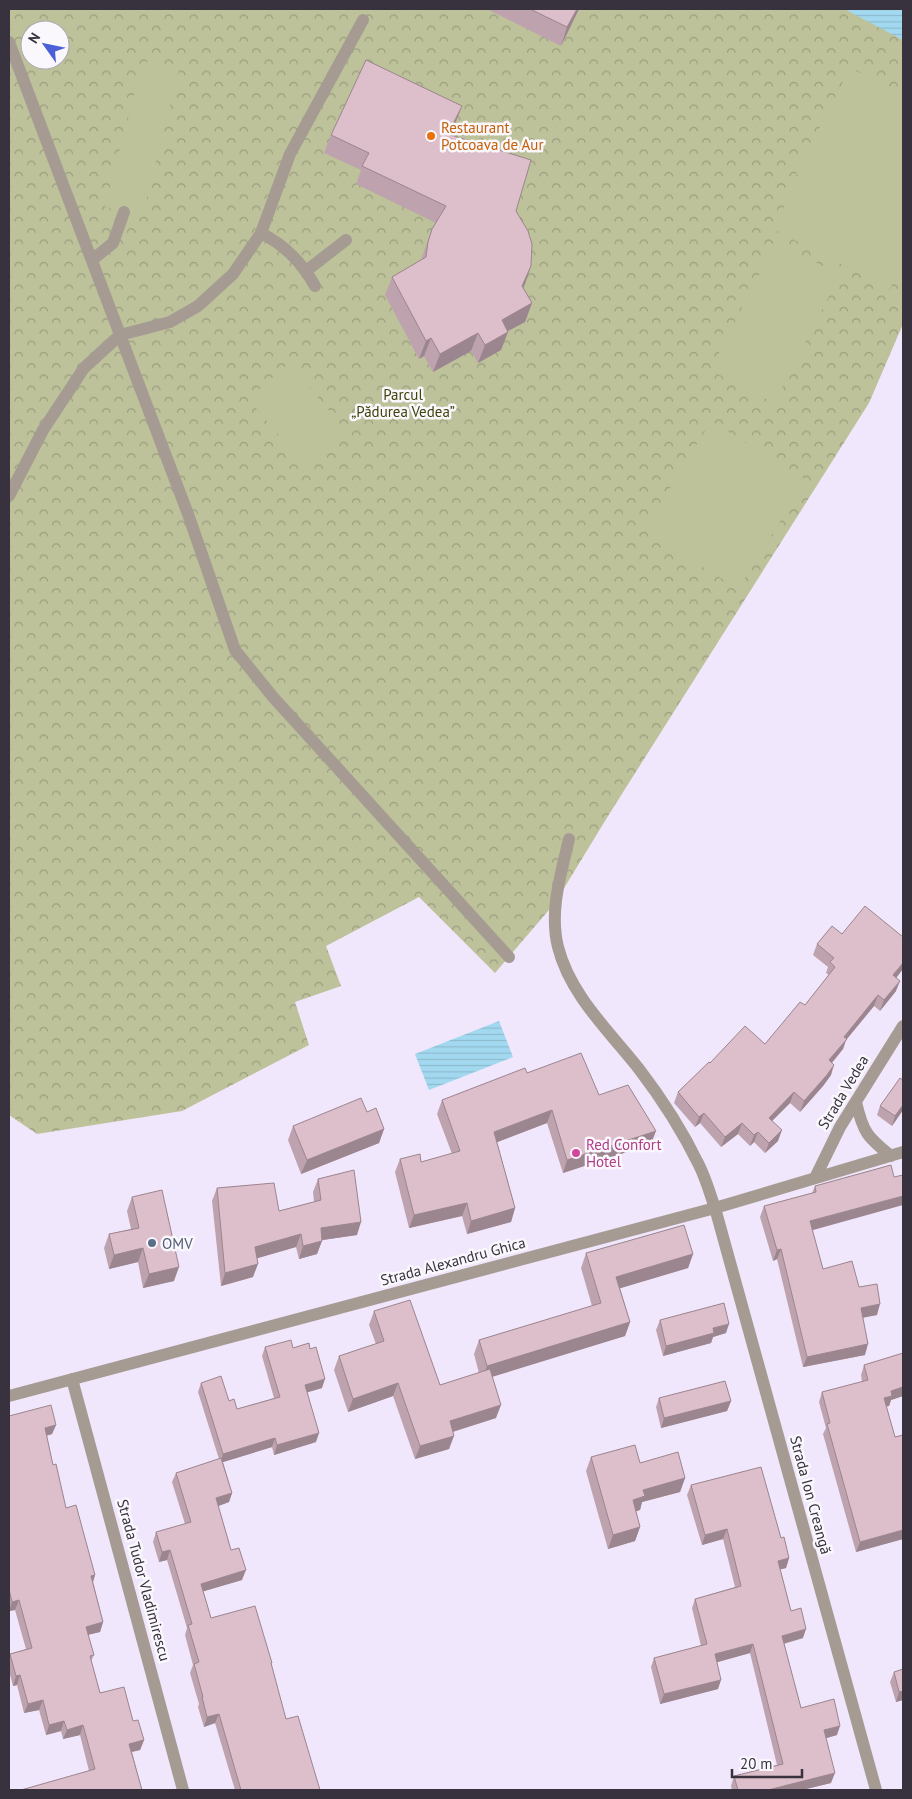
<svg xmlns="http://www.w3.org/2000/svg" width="912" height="1799" viewBox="0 0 912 1799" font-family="'PT Sans',sans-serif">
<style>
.park{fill:url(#park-crowns);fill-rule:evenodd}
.pitch{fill:#bdc29a}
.water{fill:url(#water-rules)}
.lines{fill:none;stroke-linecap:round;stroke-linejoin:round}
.minor{stroke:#a69b93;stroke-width:12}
.wall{fill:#bea3af}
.shaded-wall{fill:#9b858e}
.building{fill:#ddbecb;stroke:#9b858e}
.food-dot{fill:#e8710a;stroke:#faf7fd;stroke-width:2}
.hotel-dot{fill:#d1479c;stroke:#faf7fd;stroke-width:2}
.service-dot{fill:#5c6f8a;stroke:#faf7fd;stroke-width:2}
.labels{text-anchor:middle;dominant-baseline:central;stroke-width:5;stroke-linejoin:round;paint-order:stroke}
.food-label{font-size:15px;fill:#c56008;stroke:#faf7fd;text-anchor:start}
.park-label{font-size:15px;fill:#3e4209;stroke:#faf7fd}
.street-label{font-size:15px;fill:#37323d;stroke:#faf7fd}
.hotel-label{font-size:15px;fill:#b23c85;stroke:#faf7fd;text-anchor:start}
.service-label{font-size:15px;fill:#4e5e75;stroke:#faf7fd;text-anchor:start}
</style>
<defs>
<pattern id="park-crowns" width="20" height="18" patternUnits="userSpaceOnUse" patternTransform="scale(1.25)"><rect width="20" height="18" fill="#bdc29a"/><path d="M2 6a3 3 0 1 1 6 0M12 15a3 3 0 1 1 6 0" fill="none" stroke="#9a9e7f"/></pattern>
<pattern id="water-rules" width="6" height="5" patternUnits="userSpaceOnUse" patternTransform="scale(1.25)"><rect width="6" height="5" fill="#a3d9f0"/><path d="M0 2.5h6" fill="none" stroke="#8dbbcf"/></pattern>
</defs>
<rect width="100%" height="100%" fill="#f0e7fd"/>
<path class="park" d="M9,9H903V324L869,403L608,816L555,903L495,973L419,897L326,946L341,986L295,1002L309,1045L182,1111L37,1134L9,1115ZM30,30H60V60H30Z"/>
<path class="pitch" d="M143,61L179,70L142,217L105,207Z
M850,68L903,95V263L890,289L773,229L799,176L796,174Z
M776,242L840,275L774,403L710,370Z
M289,363L347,432L306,467L248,399Z
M711,421L806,480L738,589L644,530Z"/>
<path class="water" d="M846,9H903V40L848,11Z
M499,1021L513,1057L429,1090L415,1054Z"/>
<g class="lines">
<path class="minor" d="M9,42L188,514L235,650L273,697L509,957
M261,233C286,246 301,262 315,286
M92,260L113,243L124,212
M306,271L346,240
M9,496L43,430L84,368L120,335L170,322L198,306L233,274L261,233L290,154L363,20
M569,839C561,874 549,911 558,947C570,995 610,1032 639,1069C662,1099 683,1132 699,1165C706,1179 710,1194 715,1208L876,1790
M856,1102C863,1132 867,1137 891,1156
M815,1178L840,1127L903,1026
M72,1379L183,1790
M9,1396L715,1208L903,1152"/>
</g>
<path class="wall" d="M487,9H579L561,46Z
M455,124L450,135L516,211L523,287L532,303L525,322L508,331L501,350L478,363L471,351L433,372L424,356L419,359L385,295L392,277L421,260L432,229L436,223L356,184L361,170L324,153L331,135Z
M842,934L903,937V969L896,977V991L880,1011L874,1006L846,1040L843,1049L832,1063L831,1075L823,1086L800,1112L790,1103L772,1121L778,1141L765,1153L754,1142L750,1146L738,1134L721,1147L700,1123L695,1127L674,1103L678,1092L710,1063L765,1044L805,1005L829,975L826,973L828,967L813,955L817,944Z
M527,1073L599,1095L651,1144L563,1173L547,1123L497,1142L515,1208L511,1222L467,1234L462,1216L409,1228L395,1172L400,1159L421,1162L452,1154L437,1114L442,1100Z
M903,1080V1110L892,1126L877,1115L880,1106Z
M367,1112L384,1129L379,1143L301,1174L288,1140L293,1126Z
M891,1165L812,1230L823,1269L859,1287L877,1315L863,1317L865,1355L803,1367L777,1259L773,1261L760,1217L764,1206L812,1193L815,1186Z
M318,1179L357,1235L322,1240L317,1254L299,1259L296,1247L257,1258L253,1277L221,1286L212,1201L217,1188L279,1211L314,1202L313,1192Z
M132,1197L174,1281L143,1288L138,1262L109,1269L104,1248L109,1234L131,1229L127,1211Z
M586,1253L693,1254L688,1268L620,1288L630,1322L625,1336L492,1376L496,1418L453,1432L449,1449L415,1459L393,1396L348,1412L334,1370L339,1356L376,1344L369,1325L374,1311L440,1385L479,1373L474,1354L479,1340L592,1306L581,1268Z
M660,1320L726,1333L713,1337L711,1343L663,1356L656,1330Z
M265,1347L293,1348L322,1388L307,1392L316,1442L274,1455L272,1447L223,1462L232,1493L229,1502L218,1506L231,1550L242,1580L203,1591L211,1618L271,1665L286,1719L320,1790H235L215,1723L204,1727L198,1707L199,1704L190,1673L193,1665L185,1635L187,1628L167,1560L159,1562L153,1542L156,1532L185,1524L172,1482L176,1473L219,1459L198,1392L201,1383L229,1401L237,1409L274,1398L262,1356Z
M903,1353V1396L891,1400L889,1406H886L895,1437L903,1435V1539L856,1552L823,1434L826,1428L819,1402L822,1392L862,1382L861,1375L864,1365Z
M659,1398L731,1401L727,1411L661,1428L656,1407Z
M9,1416L56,1425L52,1434L46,1436L53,1465L66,1508L95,1575L93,1582L103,1622L100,1632L88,1635L94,1655L91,1661L100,1693L133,1721L144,1740L140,1750L132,1752L142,1790L89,1771L80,1735L63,1739L61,1731L46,1735L39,1710L24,1713L17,1685L13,1686L9,1671V1658L10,1654L26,1649L15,1610L9,1611Z
M591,1457L640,1463L685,1478L680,1492L642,1502L640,1510L636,1511L640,1527L635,1541L608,1549L586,1471Z
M691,1485L781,1538L789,1558L786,1568L780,1569L791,1611L803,1638L784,1644L801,1708L837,1735L826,1738L831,1783L802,1790H732L731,1786L734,1776L777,1765L750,1653L717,1662L718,1689L660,1704L651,1667L654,1658L701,1646L692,1608L695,1599L735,1587L723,1539L702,1545L687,1495Z
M903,1669V1700L896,1702L890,1682L894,1672Z"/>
<path class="shaded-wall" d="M577,9H579L561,46L567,27Z
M462,106L455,124L442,152L448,134Z
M531,266L525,284L516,304L522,286Z
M532,303L525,322L495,338L502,320Z
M508,332L501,350L478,363L485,345Z
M478,333L471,351L433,372L440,354Z
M431,338L424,356L419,359L426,341Z
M903,963V969L890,986L893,975Z
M900,981L896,991L880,1011L884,1000Z
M878,995L874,1006L846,1040L843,1049L825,1071L829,1060L844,1037Z
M834,1065L831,1075L823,1086L800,1112L804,1101Z
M794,1092L790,1103L765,1128L769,1118Z
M903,1105V1110L892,1126L895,1116Z
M552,1110L547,1123L490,1145L494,1132Z
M704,1113L700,1123L695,1127L699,1117Z
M742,1123L738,1134L721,1147L725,1137Z
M384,1129L379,1143L301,1174L307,1160Z
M782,1130L778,1141L765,1153L769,1143Z
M656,1131L651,1144L563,1173L567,1160Z
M758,1132L754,1142L750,1146L754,1135Z
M903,1196V1205L806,1232L810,1221Z
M467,1203L462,1216L409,1228L414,1215Z
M515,1208L511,1222L467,1234L471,1221Z
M361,1222L357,1235L316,1241L321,1228Z
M301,1234L296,1247L251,1260L255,1247Z
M322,1241L317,1254L299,1259L303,1246Z
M143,1248L138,1262L109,1269L114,1255Z
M781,1249L777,1259L773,1261L777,1250Z
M693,1254L688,1268L611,1291L616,1277Z
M258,1264L253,1277L221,1286L225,1273Z
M179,1267L174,1281L143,1288L149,1274Z
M880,1304L877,1315L857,1319L861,1308Z
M630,1322L625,1336L482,1380L487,1366Z
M729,1324L726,1333L713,1337L711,1343L663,1356L666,1346L713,1328Z
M868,1344L865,1355L803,1367L807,1357Z
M325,1379L322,1388L302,1394L305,1385Z
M398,1383L393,1396L348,1412L353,1399Z
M903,1387V1396L891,1400L889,1406L880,1408L884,1398L891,1391Z
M731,1401L727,1411L661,1428L664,1418Z
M501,1405L496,1418L445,1434L450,1421Z
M56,1425L52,1434L41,1437L45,1428Z
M319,1433L316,1442L274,1455L277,1445Z
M454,1436L449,1449L415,1459L420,1446Z
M275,1438L272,1447L220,1463L223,1454Z
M685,1478L680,1492L642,1502L640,1510L628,1514L633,1500L643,1490Z
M232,1493L229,1502L213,1508L216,1498Z
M640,1527L635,1541L608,1549L613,1535Z
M727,1529L723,1539L702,1545L705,1535Z
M903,1530V1539L856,1552L860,1542Z
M170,1550L167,1560L159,1562L162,1552Z
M789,1558L786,1568L774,1571L778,1561Z
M246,1570L242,1580L198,1593L201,1584Z
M95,1575L92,1585L91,1576Z
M19,1600L15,1610L9,1611L12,1602Z
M103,1622L100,1632L82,1636L86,1627Z
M806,1629L803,1638L778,1645L782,1636Z
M753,1644L750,1653L711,1664L715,1654Z
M20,1675L17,1685L13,1686L16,1676Z
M721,1680L718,1689L660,1704L664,1694Z
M903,1691V1700L896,1702L899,1692Z
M43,1700L39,1710L24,1713L28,1704Z
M219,1714L215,1723L204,1727L207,1717Z
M64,1721L61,1731L46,1735L49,1725Z
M83,1725L80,1735L63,1739L67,1730Z
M840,1726L837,1735L820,1740L824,1730Z
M144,1740L140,1750L126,1753L129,1744Z
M835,1773L831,1783L802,1790H768Z"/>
<path class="building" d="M530,9H577L567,27Z
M366,60L462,106L448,134L531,160L516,211L528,231L532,244L531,266L522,286L532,303L502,320L508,332L485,345L478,333L440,354L431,338L426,341L392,277L426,257L428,242L432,229L446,206L362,166L369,153L331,135Z
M865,906L903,937V963L893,975L900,981L884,1000L878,995L844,1037L847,1039L829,1060L834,1065L827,1075L804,1101L794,1092L769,1118L782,1130L769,1143L758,1132L754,1135L742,1123L725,1137L704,1113L699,1117L678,1092L709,1062L710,1063L745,1026L765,1044L800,1002L805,1005L835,967L830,962L834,958L817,944L832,926L842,934Z
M581,1053L599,1095L628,1085L656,1131L567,1160L552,1110L494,1132L515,1208L471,1221L467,1203L414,1215L400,1159L420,1154L421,1162L460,1151L442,1100L525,1068L527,1073Z
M900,1078L903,1080V1105L895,1116L880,1106Z
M361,1098L367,1112L376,1108L384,1129L307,1160L293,1126Z
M891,1165L894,1177L903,1175V1196L810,1221L823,1269L852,1261L859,1287L877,1284L880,1304L861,1308L868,1344L807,1357L781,1249L777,1250L764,1206L816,1192L815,1186Z
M354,1170L361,1222L321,1228L322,1241L303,1246L301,1234L255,1247L258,1264L225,1273L217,1188L274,1183L279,1211L321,1200L318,1179Z
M162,1190L179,1267L149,1274L143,1248L114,1255L109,1234L139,1228L132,1197Z
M684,1225L693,1254L616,1277L630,1322L487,1366L479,1340L601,1303L586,1253Z
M410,1300L440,1385L490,1369L501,1405L450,1421L454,1436L420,1446L398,1383L353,1399L339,1356L384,1341L374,1311Z
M724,1303L729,1324L713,1328L714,1333L666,1346L660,1320Z
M291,1340L293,1348L309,1343L310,1349L316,1347L325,1379L305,1385L319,1433L277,1445L275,1438L223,1454L201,1383L221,1376L229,1401L234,1399L237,1409L280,1397L265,1347Z
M903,1353V1387L891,1391L892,1396L884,1398L895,1437L903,1435V1530L860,1542L827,1424L830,1423L822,1392L868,1380L864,1365Z
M725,1381L731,1401L664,1418L659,1398Z
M51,1405L56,1425L45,1428L53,1465L56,1464L66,1508L76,1505L95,1575L91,1576L103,1622L86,1627L94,1655L90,1656L100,1693L124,1687L133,1721L138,1720L144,1740L129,1744L142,1790H21L95,1769L83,1725L67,1730L64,1721L49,1725L43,1700L28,1704L20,1675L16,1676L10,1654L32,1648L19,1600L12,1602L9,1589V1416Z
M635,1445L640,1463L678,1452L685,1478L643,1490L645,1496L633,1500L640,1527L613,1535L591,1457Z
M221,1458L232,1493L216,1498L231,1550L239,1548L246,1570L201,1584L211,1618L255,1606L272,1663H271L286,1719L298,1716L320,1790H241L219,1714L207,1717L202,1697H203L194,1664L199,1662L188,1625L192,1624L170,1550L162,1552L156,1532L191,1522L176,1473Z
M761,1467L781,1538L784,1537L789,1558L778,1561L791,1611L801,1608L806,1629L782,1636L801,1708L834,1699L840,1726L824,1730L835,1773L768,1790H738L734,1776L783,1764L753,1644L715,1654L721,1680L664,1694L654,1658L707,1644L695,1599L741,1586L727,1529L705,1535L691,1485Z
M903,1669V1691L899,1692L894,1672Z"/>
<circle class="food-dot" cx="431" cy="136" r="5"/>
<circle class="hotel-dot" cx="576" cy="1153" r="5"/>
<circle class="service-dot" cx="152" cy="1243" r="5"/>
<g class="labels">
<g class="food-label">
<text x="441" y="127">Restaurant<tspan x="441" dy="17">Potcoava de Aur</tspan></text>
</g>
<g class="park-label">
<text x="403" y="394">Parcul<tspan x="403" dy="17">„Pădurea Vedea”</tspan></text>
</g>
<g class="street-label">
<text transform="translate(843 1092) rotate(-59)">Strada Vedea</text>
<text transform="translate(453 1261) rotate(-15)">Strada Alexandru Ghica</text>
<text transform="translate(811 1495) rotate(75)">Strada Ion Creangă</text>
<text transform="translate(144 1580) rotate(75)">Strada Tudor Vladimirescu</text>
</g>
<g class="hotel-label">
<text x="586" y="1144">Red Confort<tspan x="586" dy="17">Hotel</tspan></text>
</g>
<g class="service-label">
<text x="162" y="1243">OMV</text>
</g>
</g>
<rect width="912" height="1799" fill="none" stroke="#37323d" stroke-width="20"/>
<g transform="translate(45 45) rotate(303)"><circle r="24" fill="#faf7fd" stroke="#aca8b0"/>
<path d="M0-4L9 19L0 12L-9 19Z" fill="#4c60d5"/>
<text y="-8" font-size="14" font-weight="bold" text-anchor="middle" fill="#37323d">N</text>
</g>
<path d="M732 1769v8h70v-8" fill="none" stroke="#37323d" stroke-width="2.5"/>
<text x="740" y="1769" font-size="15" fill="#37323d" stroke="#faf7fd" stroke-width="4" paint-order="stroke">20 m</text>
</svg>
